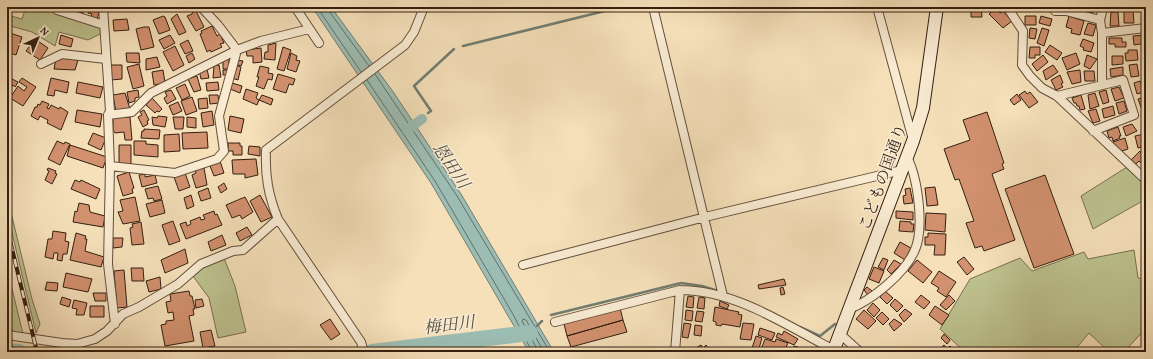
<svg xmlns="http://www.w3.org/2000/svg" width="1153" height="359" viewBox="0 0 1153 359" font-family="'Gentium Book Plus','Noto Serif JP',serif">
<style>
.green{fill:#bdc28f;stroke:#787050}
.water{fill:#9cbdb3;stroke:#727e72}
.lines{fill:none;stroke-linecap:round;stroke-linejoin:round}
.shore{stroke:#686e62;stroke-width:1}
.stream{stroke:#727e72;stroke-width:2.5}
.canal{stroke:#9cbdb3;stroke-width:10}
.river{stroke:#9cbdb3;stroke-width:16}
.building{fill:#d2916f;stroke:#341f11}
.street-casing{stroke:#644f3b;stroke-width:10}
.secondary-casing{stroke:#341f11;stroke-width:14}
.street{stroke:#f8ebd2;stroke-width:8}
.secondary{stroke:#f8ebd2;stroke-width:12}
.rail-casing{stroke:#341f11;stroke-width:4}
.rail{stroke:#f8ebd2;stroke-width:2.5;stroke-dasharray:8;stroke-linecap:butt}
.labels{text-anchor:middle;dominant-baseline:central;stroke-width:3;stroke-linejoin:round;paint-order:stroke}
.street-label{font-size:16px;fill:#341f11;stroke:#f8ebd2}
.water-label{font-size:17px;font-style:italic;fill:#534e42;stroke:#f8ebd2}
</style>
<rect width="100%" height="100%" fill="#f5e0ba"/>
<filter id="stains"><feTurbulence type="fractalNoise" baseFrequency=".005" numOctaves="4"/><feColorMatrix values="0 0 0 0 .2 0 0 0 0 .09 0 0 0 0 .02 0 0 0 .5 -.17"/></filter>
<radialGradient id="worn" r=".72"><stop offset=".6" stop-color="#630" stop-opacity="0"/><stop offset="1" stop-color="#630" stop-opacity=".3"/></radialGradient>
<path class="green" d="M26,7H45L56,12L102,27V33L88,40L59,32L55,46L32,32L7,25V15L22,19Z
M1127,167L1146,183V199L1093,229L1081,196Z
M7,196L32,299L40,324L36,333L7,212Z
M1134,250L1138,278L1146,279V328L1124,352H1109L1089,333L1073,352H965L940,329L970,279L1020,258L1032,271L1084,252L1088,259Z
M224,258L235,286L246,332L218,338L209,298L193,276L210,263Z
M7,268L23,334L14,332C1,317 7,287 7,268Z"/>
<path class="water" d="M312,7H331L394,93L461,194L554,352H529L431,183Z"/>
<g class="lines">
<path class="shore" d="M317,7L361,72
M328,7L331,14L369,66
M375,74L457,196L550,352
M367,80L435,181L514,316L532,352
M537,352L536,347L522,321L523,319L526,320L544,352"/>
<path class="stream" d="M463,46L621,7
M428,113L431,111L414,86L454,49
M551,315L681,283L702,286L715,290
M537,326L542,321
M800,327L820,336L835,324"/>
<path class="canal" d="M407,130L422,119"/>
<path class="river" d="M7,351L19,352
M372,352L530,333"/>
</g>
<path class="building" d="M69,7H85L83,13L69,9Z
M90,7H101L97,19L91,17L92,14L88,13Z
M132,7H145L134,11Z
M191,7H194L204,27L196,31L187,16L192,14L193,11Z
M971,7H981L982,17H971Z
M1085,7H1096L1092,13L1084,9Z
M996,8L1000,13L1003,11L1012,21L1003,28L989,14Z
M1133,10L1134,23H1124V11Z
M1143,11H1146V24H1144Z
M1111,12H1118L1119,26H1110Z
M177,14L186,32L179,35L171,19Z
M163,16L165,17L170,30L159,34L153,20Z
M1025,16H1036V25H1025Z
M1041,16L1052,19L1050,26L1039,23Z
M1069,16L1084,21L1080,35L1071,33L1072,29L1066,27Z
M127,19L129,30L114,31L113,20Z
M1088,23L1096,25L1093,36L1084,34Z
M212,26L217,36L220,34L224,43L220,44L222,47L211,52L210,50L207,52L200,34L202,33L201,31Z
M144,27H149L154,47L141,50L136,29Z
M1030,28L1037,29L1035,39L1029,38Z
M1042,28L1049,30L1044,46L1037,43Z
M7,32L22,37L16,55L7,52Z
M61,35L73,39L71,47L59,44Z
M170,35L175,43L164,49L159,40Z
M1146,35V43L1134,45L1133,36Z
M1109,38H1122V42H1126V47H1115V44H1109Z
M35,39L48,48L40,60L26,51Z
M1083,39L1094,43L1091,52L1083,50L1084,48L1080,46Z
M188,40L193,51L185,54L180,44Z
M276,43L275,60L264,59L265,52H268V45Z
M1050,45L1062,53L1057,60L1045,52Z
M175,46L184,65L173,71L163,52Z
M283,47L291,50L284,71L277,69Z
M1030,47H1040V55H1035V58H1029Z
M261,48L262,62L253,63V56H247L246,50Z
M1128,50H1137L1138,60L1126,61L1125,53H1128Z
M126,53H139L140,63L127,62Z
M192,53L195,59L189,63L186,56Z
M291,53L297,56L296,60L300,61L296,72L287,69Z
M1076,53L1080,64L1067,70L1062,58Z
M1043,55L1048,62L1037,71L1032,64Z
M1087,55L1097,59L1090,69L1084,66Z
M1112,56H1123V64L1112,65Z
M157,57L160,67L146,70V59Z
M61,58L78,60L75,70L54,69L56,59L60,60Z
M223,58H229V69H223Z
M237,60L243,61L241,66L236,64Z
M139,64L144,86L133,89L127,67Z
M1137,64L1139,76L1131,77L1129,65Z
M111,65H122V79L111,80Z
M219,65L221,77L213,78L214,66Z
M236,65L241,67L238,80L232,78Z
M1053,65L1058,72L1046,80L1043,71Z
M260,66L269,68L268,73L273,74L272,80L268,79L264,89L256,86L259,77H257Z
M1123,67V75L1111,77L1110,69Z
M207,69L209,78L201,79L199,70Z
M163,70L165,83L154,85L152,72Z
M223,70H227V75H223Z
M1080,70L1081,82L1072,84L1067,72Z
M1084,71H1094L1095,81H1085Z
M278,74L295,79L293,85L289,84L286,93L273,89Z
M1060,75L1063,83L1061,84L1063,87L1056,90L1051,80Z
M197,76L201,90L194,92L188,79Z
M10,78L18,82L15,87L13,85L7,93V82Z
M22,78L36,87L23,106L10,98L18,86L24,91L27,87L19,82Z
M51,78L69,82L67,93L55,90L54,96L47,95Z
M1140,81L1144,92L1137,94L1134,83Z
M78,82L103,87L100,98L76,93Z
M218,82L219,90L207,91L206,83Z
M232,83L242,86L240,93L230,89Z
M185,84L190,96L182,100L176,88Z
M1119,87L1124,98L1115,101L1111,89Z
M246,89L258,93L256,98L259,100L257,105L243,99Z
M138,90L139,97L135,98V101L129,103L127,92Z
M171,90L176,99L167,104L164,98L167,96L165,92Z
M1106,90L1109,102L1103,104L1099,92Z
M1025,91L1027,94L1030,92L1038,102L1029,108L1019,95Z
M125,93L130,109L116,112L113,95Z
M1095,93L1099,106L1090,109L1088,95Z
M1017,94L1021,100L1014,105L1010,100Z
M209,95H218L219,103L210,104Z
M262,95L273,99L271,105L259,100Z
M1081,95L1085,109L1080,110L1079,106H1077L1076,103H1074L1072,98Z
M192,97L197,111L186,115L181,101Z
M1145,97L1146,108L1142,110L1138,99Z
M152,98L162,109L159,112L157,111L155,113L146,105Z
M207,98L208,108L199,109L198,99Z
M42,101L49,104L47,108L49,109L51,105L59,109L60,107L68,112L61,130L47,123L48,120L40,116L38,120L31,116L35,107H37L38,104L40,105Z
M1124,101L1127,111L1119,114L1116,103Z
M178,102L182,111L173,115L169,106Z
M1113,106L1115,115L1104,118L1102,109Z
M1096,109L1100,121L1093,123L1088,111Z
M77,110L102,114L100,127L75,122Z
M144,110L149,120L147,121L148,124L143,127L138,117L142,115L140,112Z
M212,111L214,125L203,127L201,113Z
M987,112L1004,163L1002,164L1004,169L992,174L1015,240L984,251L982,246L975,248L966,223L974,221L959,179L955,180L944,149L970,140L963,120Z
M1146,114V128H1145L1141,115Z
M158,116L167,117L165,127L153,125L152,117L157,118Z
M230,116L244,119L241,133L228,130Z
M130,117L132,140H125L124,132L115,133L113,130V118Z
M173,117H184L183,129H175Z
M187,117L196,118V128L187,127Z
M1132,124L1137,131L1126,136L1123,127Z
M1118,127L1121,136H1119L1120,138L1113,141L1112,137L1109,138L1107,131Z
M144,129L160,130L159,139L141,138L142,131H144Z
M207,132L208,148L183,149L182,133Z
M93,133L106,138L101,150L88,144Z
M179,134L180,151L164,152V135Z
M1144,134L1146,146L1138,148L1135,136Z
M1125,138L1128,149L1119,152L1113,142Z
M57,141L64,144L65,142L70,144L60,165L48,159Z
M134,141H146V144L158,145V157L134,155Z
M228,143H240V146H242V155H233V151H228Z
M70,145L107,157L103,168L67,156Z
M119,145H131V164H119Z
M249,146L260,147V156L248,154Z
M1140,151L1141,153L1143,151L1146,154V162L1143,165L1139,161L1136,164L1131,160Z
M256,159L258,175L245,178V174H233L232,160Z
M220,161L224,173L214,176L210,166Z
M48,168L56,171L55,173L57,174L52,184L45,180L49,171L47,170Z
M200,168H204L207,185L196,188L192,175L196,173L195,169Z
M129,172L134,188L132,189L133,193L123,196L117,176Z
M185,173L190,187L179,191L174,177Z
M145,174V177L155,175L157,183L142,187L139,175Z
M1045,175L1074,254L1034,268L1005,189Z
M75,180L80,182L81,180L100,189L96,199L71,189Z
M224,183L227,189L221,193L218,187Z
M158,186L162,199L154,201L153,198L148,199L145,189Z
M935,187L938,205L927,206L925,188Z
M208,188L211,198L201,201L198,192Z
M910,188L913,203L904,204L903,196L906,195L905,189Z
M191,195L194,206L187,209L184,198Z
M260,195L272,217L261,222L250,201Z
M135,197L140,221L123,224L118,212L123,211L120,200Z
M245,197L253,212L242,219L240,215L232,218L226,205Z
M162,200L165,213L150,217L146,204Z
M79,203L89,205L90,212L105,216L103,227L73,222L75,211L77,212Z
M214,211L215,215L217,214L222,225L186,239L180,224L186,222L187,226L191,224L190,221L200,217L201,220L205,219L203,215Z
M896,211L913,212V220L896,218Z
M926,213L946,214L945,232L925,230Z
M173,221L180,241L169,245L162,225Z
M900,221L911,222V224H914L913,232L899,231Z
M141,222L144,244L132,245L130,228L133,227L132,224Z
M247,227L252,235L240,241L236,233Z
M53,231L66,233L65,241L69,242L67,254H63L62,261L57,260L58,253H54L53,259L45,257L48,239H52Z
M76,233L86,236L85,239H87L85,251L104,257L101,267L70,260Z
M928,233L946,234L945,255H934L935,245H925V237H928Z
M222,235L226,245L211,251L208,242Z
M113,238H123L122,247L113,248Z
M900,242L911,248L905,260L894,253Z
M185,249L188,263L165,273L161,260Z
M964,257L974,269L967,275L957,262Z
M883,258L888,260L884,270L878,267Z
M894,260L901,264L891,274L887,270Z
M917,260L932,272L923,283L908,271Z
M874,267L884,271L879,283L869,279Z
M131,268H143L144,281H132Z
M124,270L127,307L117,308L114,271Z
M939,271L956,282L946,297L937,291L939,288L931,283Z
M66,273L92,279L88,292L63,287Z
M160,277L161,289L149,292L146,281Z
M784,279L786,285L759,289L758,285Z
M47,282L58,283L57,291L45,290Z
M783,287L785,294L781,295L780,288Z
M867,287L872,291L868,295L864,290Z
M189,291L190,296H192L195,309H193L194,315L189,316L194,341L165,346L161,325L166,324V321L174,320L173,312L168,313L166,302L171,301L170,294Z
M885,291L893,298L887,304L880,297Z
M93,293H106V301H95Z
M921,295L930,302L924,309L915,302Z
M949,295L955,301L946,310L940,305Z
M688,296L694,297L693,308L686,307Z
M62,297L71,300L69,307L60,304Z
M699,297L705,298L704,309L697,308Z
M202,299L204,306L196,308L195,300Z
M895,299L903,306L897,312L890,305Z
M74,300L87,303L84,315H76L77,309L72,308Z
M720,301L729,305L727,309L719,306Z
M873,303L880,310L874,317L867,310Z
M90,306H104V317H90Z
M935,306L949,315L942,325L929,315Z
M715,307L739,312L738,314L742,315L740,327L722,324L721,326L716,325V322L713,321Z
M620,308L623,320L567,336L564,324Z
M905,309L912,314L904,322L899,315Z
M686,310L693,311L692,321L685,320Z
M864,310L876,321L868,329L856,319Z
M697,311L704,312L702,322L695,321Z
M882,312L889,319L883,325L876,318Z
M330,319L340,334L331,340L320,325Z
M894,319L902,324L894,331L889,324Z
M623,320L627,332L571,347L567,336Z
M684,323L691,324L688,338L682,337Z
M743,323L754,324L751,340L740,339Z
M695,325L702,326L701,336L694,335Z
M760,328L775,333L772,340L758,335Z
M211,330L215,346L203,348L200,332Z
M784,331L798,339L794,345L776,337L778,333L782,335Z
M944,334L950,340L947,344L941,338Z
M756,336L762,338L758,352L751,351Z
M765,339L775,342L776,339L788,343L786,347L793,349L794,346L798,347L797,351L798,352H760Z
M701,345L703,348L706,345L711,352H695L694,349Z
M944,345L947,349L950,346L956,352L959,348L964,352H937Z
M1132,347L1138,352H1128Z
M740,348L748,350V352H733V349L740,350Z
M801,349L814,351V352H801Z"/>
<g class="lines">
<defs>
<path id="street" d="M55,7L57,10L104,25
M103,7L110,111L108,115L110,166L108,264L115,324
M295,7L319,43
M653,7L723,296
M877,7L913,140
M1007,7L1023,31L1022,65L1030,76L1042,88L1057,96L1146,180
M1055,11H1066L1100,20
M1102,33L1146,28
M41,64L62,54L106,59
M1102,84V33L1100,20L1103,8L1106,7
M1057,96L1123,80L1134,115L1093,131
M108,115L132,112L151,93L237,50L261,41L309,29
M110,166L175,173L217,159L224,151L219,116L237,50L218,25L201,7
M523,265L705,217L902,170
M849,309C871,301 904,274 914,252C925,230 918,178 907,157
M555,322L680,290C735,290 786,325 834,350
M840,334L860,352
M7,335L62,343L77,344L95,339L107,331L123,314L139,307L178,284L201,264L233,251L243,250L278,219
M364,352L361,342L278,219C268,195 265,175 266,150L405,45L414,32L424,7
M675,352L680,290"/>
<path id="secondary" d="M7,350V352
M833,352L913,141L923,108L937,7"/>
</defs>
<use href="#street" class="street-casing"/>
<use href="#secondary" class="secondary-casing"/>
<use href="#street" class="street"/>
<use href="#secondary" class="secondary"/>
<defs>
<path id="rail" d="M7,228L37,352"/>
</defs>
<use href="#rail" class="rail-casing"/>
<use href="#rail" class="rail"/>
</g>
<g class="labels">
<g class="street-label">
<text transform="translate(882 177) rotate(-70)">こどもの国通り</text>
</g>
<g class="water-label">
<text transform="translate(452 165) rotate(56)">恩田川</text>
<text transform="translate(449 324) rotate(-7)">梅田川</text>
</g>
</g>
<rect width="1153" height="359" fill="none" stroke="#f5e0ba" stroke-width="24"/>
<rect x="8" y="8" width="1137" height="343" fill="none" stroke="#341f11" stroke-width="2"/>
<rect x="12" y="12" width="1129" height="335" fill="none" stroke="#341f11"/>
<g transform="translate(38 38) rotate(44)" stroke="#f8ebd2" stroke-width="3" paint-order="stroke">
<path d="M0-3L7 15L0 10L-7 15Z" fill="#341f11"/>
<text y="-6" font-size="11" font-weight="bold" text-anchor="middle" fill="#341f11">N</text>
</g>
<rect width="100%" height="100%" filter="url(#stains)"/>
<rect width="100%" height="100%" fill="url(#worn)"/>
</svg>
